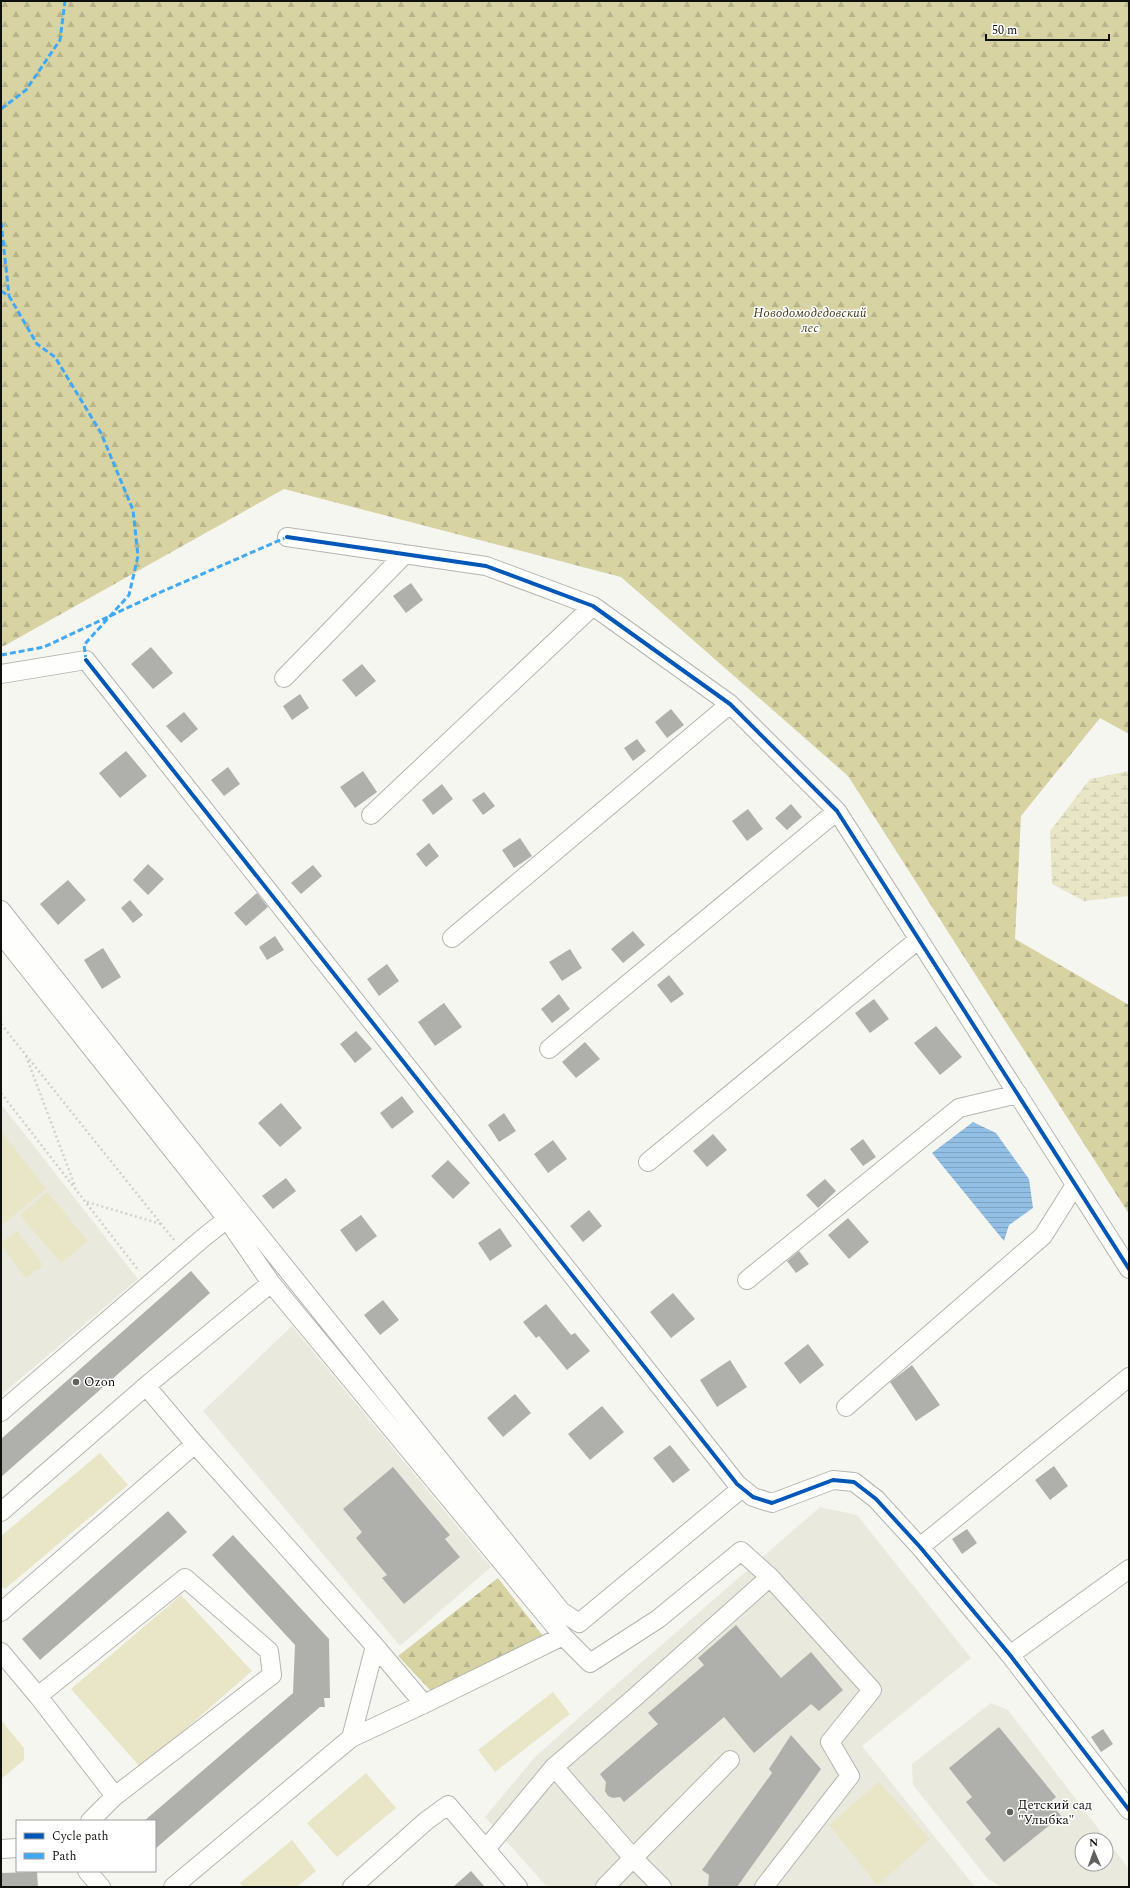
<svg xmlns="http://www.w3.org/2000/svg" width="1130" height="1888" viewBox="0 0 1130 1888" font-family="Spectral,serif">
<style>
.built{fill:#e9e9dd;fill-rule:evenodd}
.forest{fill:url(#forest-firs)}
.wetland{fill:url(#wetland-marsh)}
.park{fill:#e8e6c6}
.water{fill:url(#water-rules)}
.building{fill:#afafac}
.lines{fill:none;stroke-linecap:round;stroke-linejoin:round}
.minor-casing{stroke:#b4b4b1;stroke-width:20}
.path{stroke:#d0d0ce;stroke-width:2.5;stroke-dasharray:2 3;stroke-linecap:butt}
.minor{stroke:#fefefd;stroke-width:18}
.quiet{stroke:#3fa9f5;stroke-width:3;stroke-dasharray:6 3;stroke-linecap:butt}
.cycleway-casing{stroke:#fff;stroke-width:6}
.cycleway{stroke:#0057b8;stroke-width:4}
.poi-dot{fill:#60605c;stroke:#fff;stroke-width:1.5}
.labels{text-anchor:middle;dominant-baseline:central;stroke-width:3;stroke-linejoin:round;paint-order:stroke}
.park-label{font-size:13px;font-style:italic;fill:#413d1a;stroke:#fff}
.poi-label{font-size:13px;fill:#0f0f0c;stroke:#fff;text-anchor:start}
</style>
<defs>
<pattern id="forest-firs" width="22" height="20" patternUnits="userSpaceOnUse"><rect width="22" height="20" fill="#d7d3a3"/><path d="M5 1l3.5 6h-7zM16 11l3.5 6h-7z" fill="#b7b48b"/></pattern>
<pattern id="wetland-marsh" width="20" height="14" patternUnits="userSpaceOnUse"><rect width="20" height="14" fill="#e8e6c6"/><path d="M1 5h8M5 5V1M11 12h8M15 12V8" fill="none" stroke="#c6c4a9"/></pattern>
<pattern id="water-rules" width="6" height="5" patternUnits="userSpaceOnUse"><rect width="6" height="5" fill="#93bfe4"/><path d="M0 2.5h6" fill="none" stroke="#7ea3c2"/></pattern>
</defs>
<rect width="100%" height="100%" fill="#f6f6f1"/>
<path class="built" d="M1,1104L138,1279L1,1395Z
M292,1326L491,1567L400,1646L203,1411Z
M820,1507L857,1515L971,1658L862,1746L975,1887H547L485,1817L535,1757L611,1689Z
M991,1703L1008,1710L1129,1869V1887H1002L988,1879L913,1785L912,1764ZM1082,1840H1106V1864H1082Z"/>
<path class="forest" d="M1,1H1129V734L1100,718L1021,816L1015,939L1129,1005V1214L848,776L621,577L284,489L4,646H1Z
M498,1578L543,1636L431,1691L398,1656Z"/>
<path class="wetland" d="M1129,771V896L1084,901L1052,884L1050,831L1090,779Z"/>
<path class="park" d="M1,1131L46,1189L1,1226Z
M47,1192L88,1241L61,1263L20,1215Z
M17,1231L43,1265L26,1278L1,1245V1243Z
M100,1453L128,1485L5,1589L1,1586V1536Z
M181,1595L252,1671L141,1768L71,1689Z
M553,1692L570,1714L495,1772L478,1750Z
M1,1720L24,1748V1760L1,1779Z
M366,1773L396,1808L337,1857L307,1823Z
M879,1782L930,1839L877,1885L829,1825Z
M292,1840L316,1871L297,1887H243L240,1883Z"/>
<path class="water" d="M973,1122L996,1133L1029,1179L1033,1208L1009,1225L1004,1241L932,1153Z"/>
<path class="building" d="M411,583L423,600L406,613L393,596Z
M151,647L173,673L153,689L131,664Z
M362,664L376,681L356,697L342,680Z
M300,694L309,708L292,720L283,706Z
M671,709L684,725L667,738L655,722Z
M184,712L198,729L181,743L166,726Z
M637,739L646,751L633,761L624,748Z
M126,751L147,776L120,798L99,773Z
M228,767L240,784L224,796L211,780Z
M363,771L377,792L355,808L340,787Z
M442,784L453,799L433,815L422,800Z
M484,792L495,806L483,815L472,800Z
M791,804L802,817L787,830L775,818Z
M748,809L763,829L747,841L732,821Z
M520,838L532,856L514,868L502,850Z
M429,843L439,856L426,867L416,854Z
M148,864L164,879L148,895L133,880Z
M313,865L322,876L301,894L291,883Z
M68,880L86,900L58,925L40,904Z
M257,893L268,907L246,926L234,913Z
M130,900L143,915L133,923L121,908Z
M633,931L645,945L623,963L611,949Z
M275,936L284,950L267,960L259,947Z
M103,948L121,977L102,989L84,960Z
M570,949L582,968L562,981L549,962Z
M387,964L399,981L379,996L367,979Z
M669,975L684,994L671,1003L657,985Z
M559,994L570,1009L552,1023L541,1009Z
M874,999L889,1019L870,1033L855,1013Z
M444,1003L462,1027L435,1046L418,1022Z
M936,1026L962,1057L940,1075L914,1043Z
M356,1031L372,1049L355,1063L340,1044Z
M585,1042L600,1059L576,1078L562,1062Z
M402,1096L414,1112L392,1129L380,1113Z
M281,1103L302,1128L280,1147L258,1123Z
M504,1113L516,1131L499,1142L488,1125Z
M713,1134L727,1150L707,1167L693,1151Z
M863,1139L876,1157L863,1166L850,1149Z
M553,1140L567,1159L548,1173L534,1154Z
M448,1160L470,1183L453,1199L431,1176Z
M286,1178L296,1191L273,1209L262,1196Z
M825,1179L836,1191L818,1208L806,1195Z
M589,1210L602,1226L583,1242L570,1226Z
M361,1215L377,1236L356,1252L340,1230Z
M848,1218L869,1242L849,1259L828,1235Z
M500,1228L512,1246L490,1261L478,1243Z
M799,1251L809,1264L796,1273L787,1261Z
M191,1271L210,1293L1,1477V1439Z
M673,1293L695,1319L671,1338L650,1312Z
M383,1300L399,1320L380,1335L364,1315Z
M546,1304L571,1335L575,1333L590,1351L567,1370L539,1336L536,1338L523,1322Z
M808,1344L824,1365L800,1384L784,1363Z
M730,1360L747,1387L717,1407L700,1380Z
M912,1365L940,1405L916,1421L890,1382Z
M515,1394L531,1413L503,1437L487,1418Z
M602,1406L624,1432L590,1460L568,1434Z
M670,1445L690,1470L673,1483L653,1458Z
M1054,1466L1068,1486L1050,1500L1035,1480Z
M393,1467L450,1535L445,1539L460,1557L404,1604L382,1578L387,1575L356,1538L362,1532L343,1509Z
M168,1511L187,1532L40,1660L22,1639Z
M967,1529L977,1543L962,1554L952,1539Z
M233,1535L329,1639L330,1698H324L325,1707H320L155,1849V1821H144L293,1693L295,1645L212,1555Z
M736,1625L781,1678L811,1652L843,1690L819,1711L811,1704L754,1753L724,1717L624,1802L620,1797L613,1798L608,1796L605,1791L606,1782L600,1774L658,1724L648,1713L704,1665L698,1658Z
M999,1727L1056,1797L1050,1802L1061,1816L1004,1862L985,1839L991,1833L966,1802L972,1797L949,1768Z
M1103,1729L1113,1744L1101,1752L1091,1737Z
M791,1735L821,1769L737,1887H708L709,1875L702,1870L772,1773L769,1769Z
M471,1871L485,1887H453Z
M37,1872L38,1887H1V1873Z"/>
<g class="lines">
<defs>
<path id="minor" d="M287,537L486,566L593,606L730,704L837,811L1129,1269
M1,674L86,660L737,1484L753,1497L772,1503L833,1480L854,1482L876,1499L920,1547L1010,1655L1129,1810
M284,678L405,554
M371,815L593,606
M1,910L155,1105L561,1611L579,1623L742,1488
M1,934L227,1219L271,1283L563,1636L590,1663L658,1619L741,1551L770,1577
M452,938L730,704
M549,1049L837,811
M648,1162L919,939
M747,1280L959,1108L1018,1094
M146,1386L195,1444L375,1646L351,1738
M846,1407L1043,1236L1075,1185
M1,1412L203,1238L227,1219
M1,1512L146,1386L271,1283
M920,1547L1129,1377
M1,1612L195,1444
M375,1646L424,1704
M1,1652L38,1696L115,1796
M1010,1655L1129,1569
M38,1696L185,1578L269,1651L272,1675L115,1796L90,1821
M554,1767L634,1698L770,1577L872,1690L830,1742L850,1776L764,1887
M1,1849L17,1848
M486,1849L554,1767L633,1858L605,1887
M87,1871L101,1887
M173,1887L351,1738L424,1704L563,1636
M352,1887L426,1821L448,1805L518,1887
M662,1887L633,1858L730,1760"/>
</defs>
<use href="#minor" class="minor-casing"/>
<path class="path" d="M1,1024L174,1240
M26,1056L75,1186
M1,1093L139,1271
M87,1202L161,1224"/>
<use href="#minor" class="minor"/>
<path class="quiet" d="M1,109L26,90L60,40L65,1
M1,222L9,296
M1,291L9,296L37,344L55,357L101,433L133,510L138,556L129,595L84,645L86,660
M1,655L44,647L161,592L287,537"/>
<defs>
<path id="cycleway" d="M287,537L486,566L593,606L730,704L837,811L1129,1269
M86,660L737,1484L753,1497L772,1503L833,1480L854,1482L876,1499L920,1547L1010,1655L1129,1810"/>
</defs>
<use href="#cycleway" class="cycleway-casing"/>
<use href="#cycleway" class="cycleway"/>
</g>
<g class="poi-dot">
<circle cx="76" cy="1382" r="4"/>
<circle cx="1010" cy="1812" r="4"/>
</g>
<g class="labels">
<g class="park-label">
<text x="810" y="313">Новодомодедовский<tspan x="810" dy="15">лес</tspan></text>
</g>
<g class="poi-label">
<text x="84" y="1382">Ozon</text>
<text x="1018" y="1805">Детский сад<tspan x="1018" dy="15">"Улыбка"</tspan></text>
</g>
</g>
<rect width="1130" height="1888" fill="none" stroke="#0f0f0c" stroke-width="4"/>
<rect x="16" y="1820" width="140" height="52" fill="#ffffff" stroke="#9f9f9e"/>
<rect x="24" y="1833" width="20" height="6" fill="#0057b8" stroke="#9f9f9e"/>
<text x="52" y="1840" font-size="12" fill="#0f0f0c">Cycle path</text>
<rect x="24" y="1853" width="20" height="6" fill="#3fa9f5" stroke="#9f9f9e"/>
<text x="52" y="1860" font-size="12" fill="#0f0f0c">Path</text>
<g transform="translate(1094 1852) rotate(358)"><circle r="19" fill="#ffffff" stroke="#9f9f9e"/>
<path d="M0-3L7 15L0 10L-7 15Z" fill="#60605c"/>
<text y="-6" font-size="11" font-weight="bold" text-anchor="middle" fill="#0f0f0c">N</text>
</g>
<path d="M986 34v6h123v-6" fill="none" stroke="#0f0f0c" stroke-width="2"/>
<text x="992" y="34" font-size="12" fill="#0f0f0c" stroke="#ffffff" stroke-width="3" paint-order="stroke">50 m</text>
</svg>
